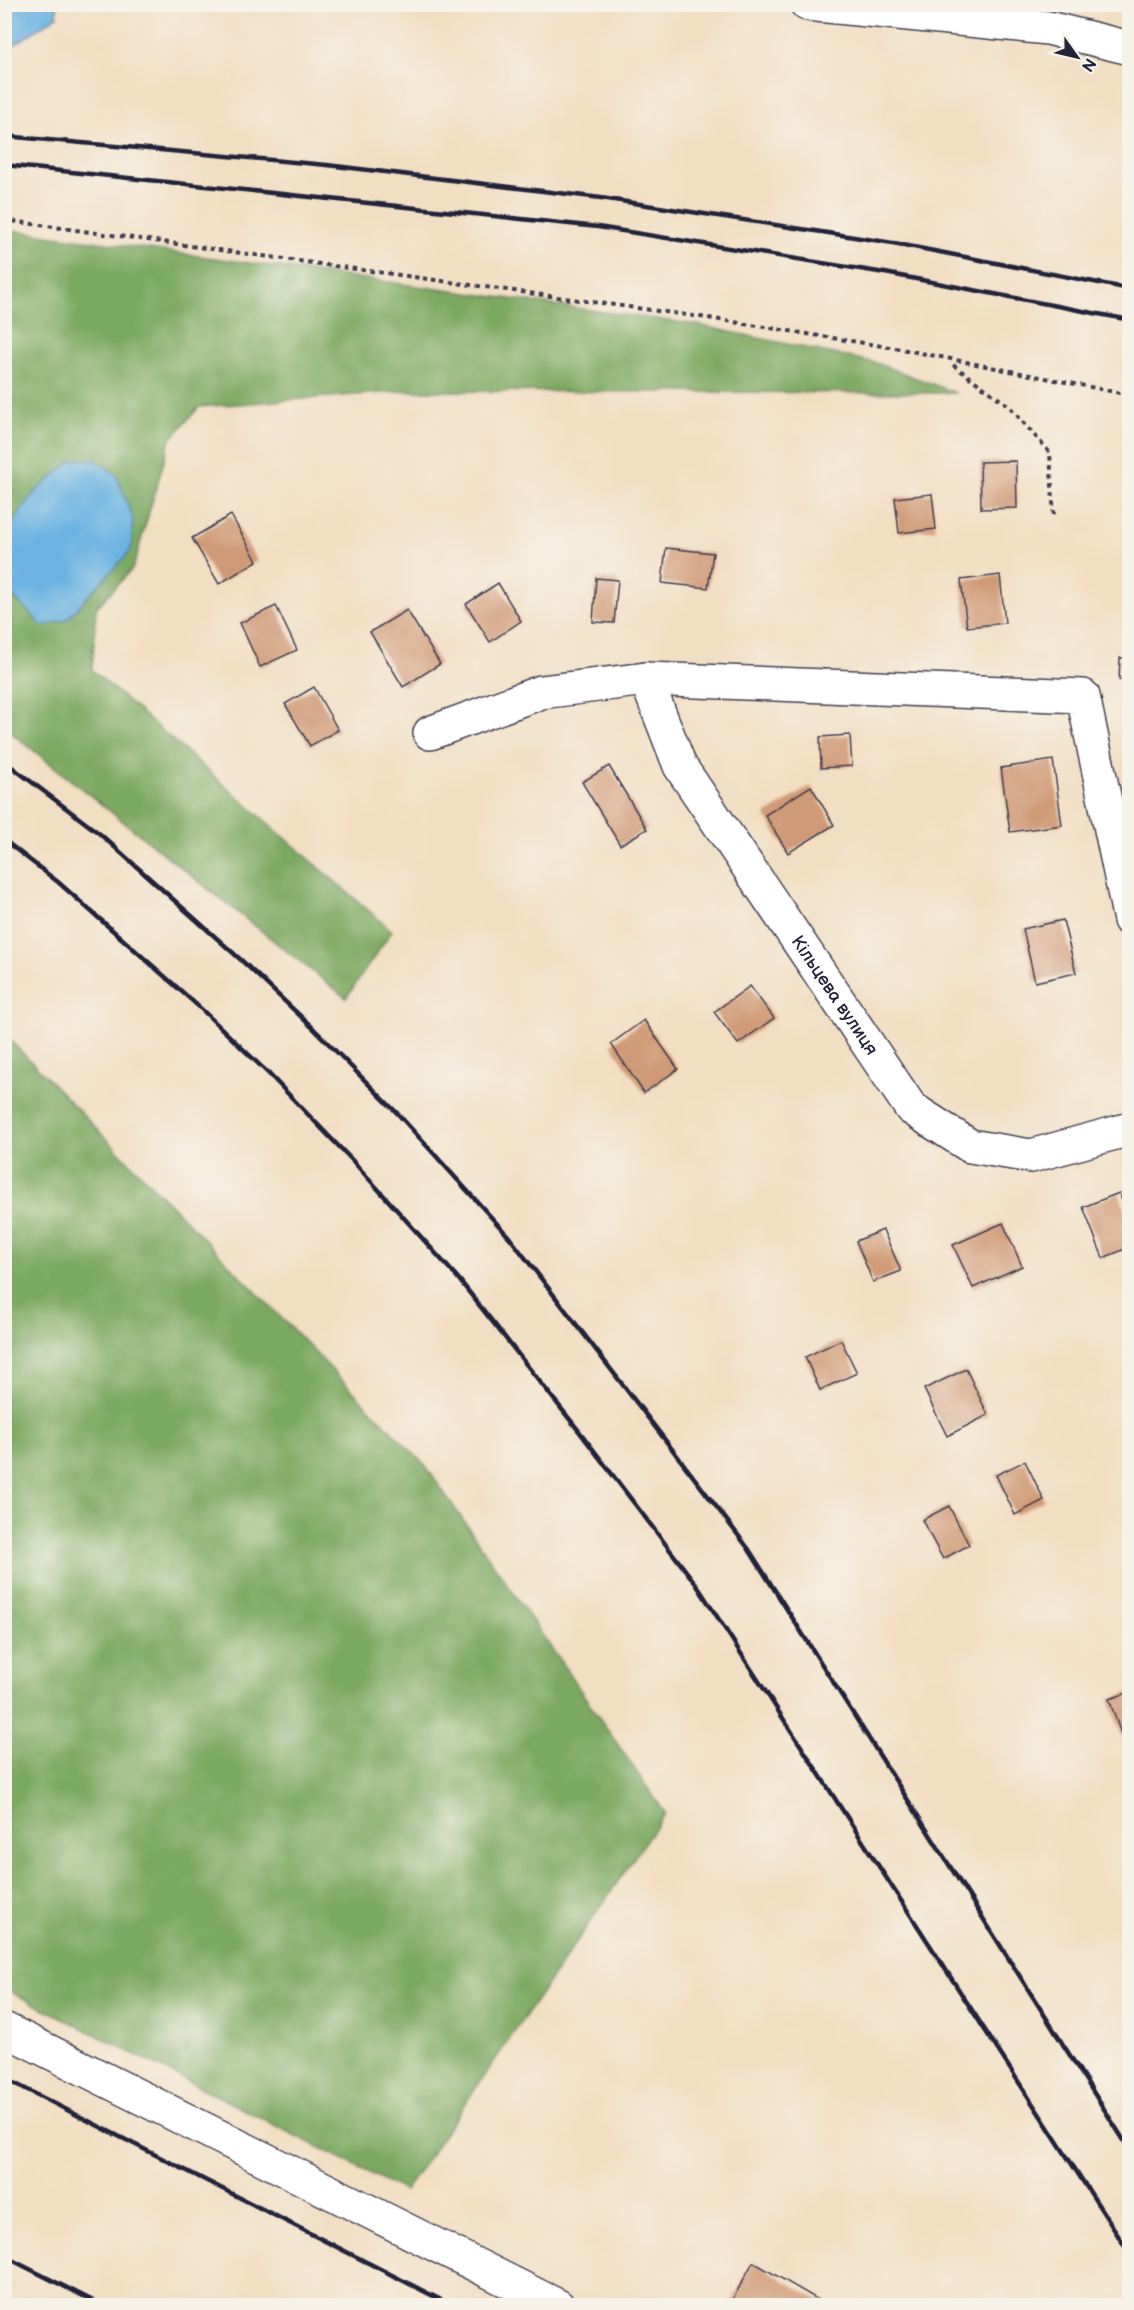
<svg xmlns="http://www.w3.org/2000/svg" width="1134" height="2310" viewBox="0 0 1134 2310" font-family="'Balsamiq Sans',sans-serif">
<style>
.forest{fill:#7ba962;stroke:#4e664e;stroke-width:1.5}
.water{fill:#6ab3e2;stroke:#466a8e;stroke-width:1.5}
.building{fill:#cf9a77}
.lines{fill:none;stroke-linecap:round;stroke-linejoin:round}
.minor-casing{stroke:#413e4f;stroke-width:36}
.path{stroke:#413e4f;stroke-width:4;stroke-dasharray:4.5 4.5;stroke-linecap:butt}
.minor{stroke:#fff;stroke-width:33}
.rail{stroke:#22223b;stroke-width:4.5}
.labels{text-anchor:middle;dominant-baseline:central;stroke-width:4.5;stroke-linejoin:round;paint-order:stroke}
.street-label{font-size:18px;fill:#22223b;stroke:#f7f3e8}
</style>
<rect width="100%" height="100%" fill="#f7f3e8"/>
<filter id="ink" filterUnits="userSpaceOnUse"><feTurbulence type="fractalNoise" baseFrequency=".0167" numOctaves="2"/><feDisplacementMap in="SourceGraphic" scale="12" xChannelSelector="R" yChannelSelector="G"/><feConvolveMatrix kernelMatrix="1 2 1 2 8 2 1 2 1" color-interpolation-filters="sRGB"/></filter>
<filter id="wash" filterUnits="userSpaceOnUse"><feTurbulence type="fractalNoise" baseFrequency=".008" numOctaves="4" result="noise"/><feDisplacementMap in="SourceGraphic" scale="24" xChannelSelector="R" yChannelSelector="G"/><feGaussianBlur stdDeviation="1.35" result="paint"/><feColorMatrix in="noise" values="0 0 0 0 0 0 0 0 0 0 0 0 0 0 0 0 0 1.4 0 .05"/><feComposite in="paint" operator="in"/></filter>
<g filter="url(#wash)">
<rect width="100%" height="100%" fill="#f2dec2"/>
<path class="forest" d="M4,229L698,325L876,363L956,393L406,391L199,407L170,440L133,568L96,608L92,670L392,931L346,998L5,728Z
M4,1034L425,1465L665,1813L405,2191L5,1989Z"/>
<path class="water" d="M5,4L57,5V16L5,51Z
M94,459L116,474L133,518L131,550L66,620L43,626L5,589V534L34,493L72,460Z"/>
<g id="blocks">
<path class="building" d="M1016,461L1017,508L981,509L980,462Z
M932,494L936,529L899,533L895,498Z
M231,515L257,561L219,584L192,538Z
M666,548L713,553L708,588L662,583Z
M1000,575L1005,623L967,627L961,580Z
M596,578L618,580L614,623L593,622Z
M498,583L521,621L490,642L466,604Z
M276,606L297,650L260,667L240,623Z
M407,610L440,664L403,687L370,632Z
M1120,658H1130V681L1119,680Z
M314,687L338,730L310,746L285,704Z
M850,735L852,766L821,768L820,737Z
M1053,760L1062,825L1010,832L1001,768Z
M609,766L647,829L620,845L582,782Z
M811,786L834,825L788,853L765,815Z
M1063,920L1076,973L1035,982L1023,929Z
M750,986L774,1018L738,1044L714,1012Z
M644,1020L678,1069L644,1093L611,1044Z
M1119,1193L1130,1220V1247L1103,1258L1083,1207Z
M1003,1223L1022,1266L973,1288L953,1245Z
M883,1230L901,1271L873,1282L856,1241Z
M841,1340L857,1373L820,1390L805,1357Z
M966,1369L988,1415L947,1436L924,1389Z
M1025,1461L1044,1500L1015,1515L996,1475Z
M949,1506L969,1545L943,1559L922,1520Z
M1130,1692V1757H1129L1109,1699Z
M753,2262L829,2306H729Z"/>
</g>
</g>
<g filter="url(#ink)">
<use href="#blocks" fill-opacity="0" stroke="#413e4f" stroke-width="1.5"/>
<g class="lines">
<defs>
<g id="minor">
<path d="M807,4L1048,28L1130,48"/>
<path id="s1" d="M646,679L680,766L911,1108L970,1146L1031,1156L1130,1129"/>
<path d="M430,733L541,692L646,679L1083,696L1130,920"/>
<path d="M4,2029L558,2306"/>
</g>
</defs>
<use href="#minor" class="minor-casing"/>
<path class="path" d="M4,220L708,318L901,349L1130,395
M953,365L1009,406L1050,453L1054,518"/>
<use href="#minor" class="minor"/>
<path class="rail" d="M4,136L327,165L601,198L893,243L1130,289
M4,165L598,227L885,273L1130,320
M4,761L100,834L240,959L312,1027L398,1114L510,1238L748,1548L1130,2150
M4,840L58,882L197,1005L268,1073L351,1159L457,1277L579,1431L696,1584L1130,2254
M4,2078L453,2306
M4,2256L103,2306"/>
</g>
</g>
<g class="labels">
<g class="street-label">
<text stroke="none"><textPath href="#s1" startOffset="370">Кільцева вулиця</textPath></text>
</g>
</g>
<rect width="1134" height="2310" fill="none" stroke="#f7f3e8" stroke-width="24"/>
<g transform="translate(1077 57) rotate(124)" stroke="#f7f3e8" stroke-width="4.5" paint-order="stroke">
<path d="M0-4.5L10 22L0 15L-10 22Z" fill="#22223b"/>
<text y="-9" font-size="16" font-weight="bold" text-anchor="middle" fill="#22223b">N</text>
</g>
</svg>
